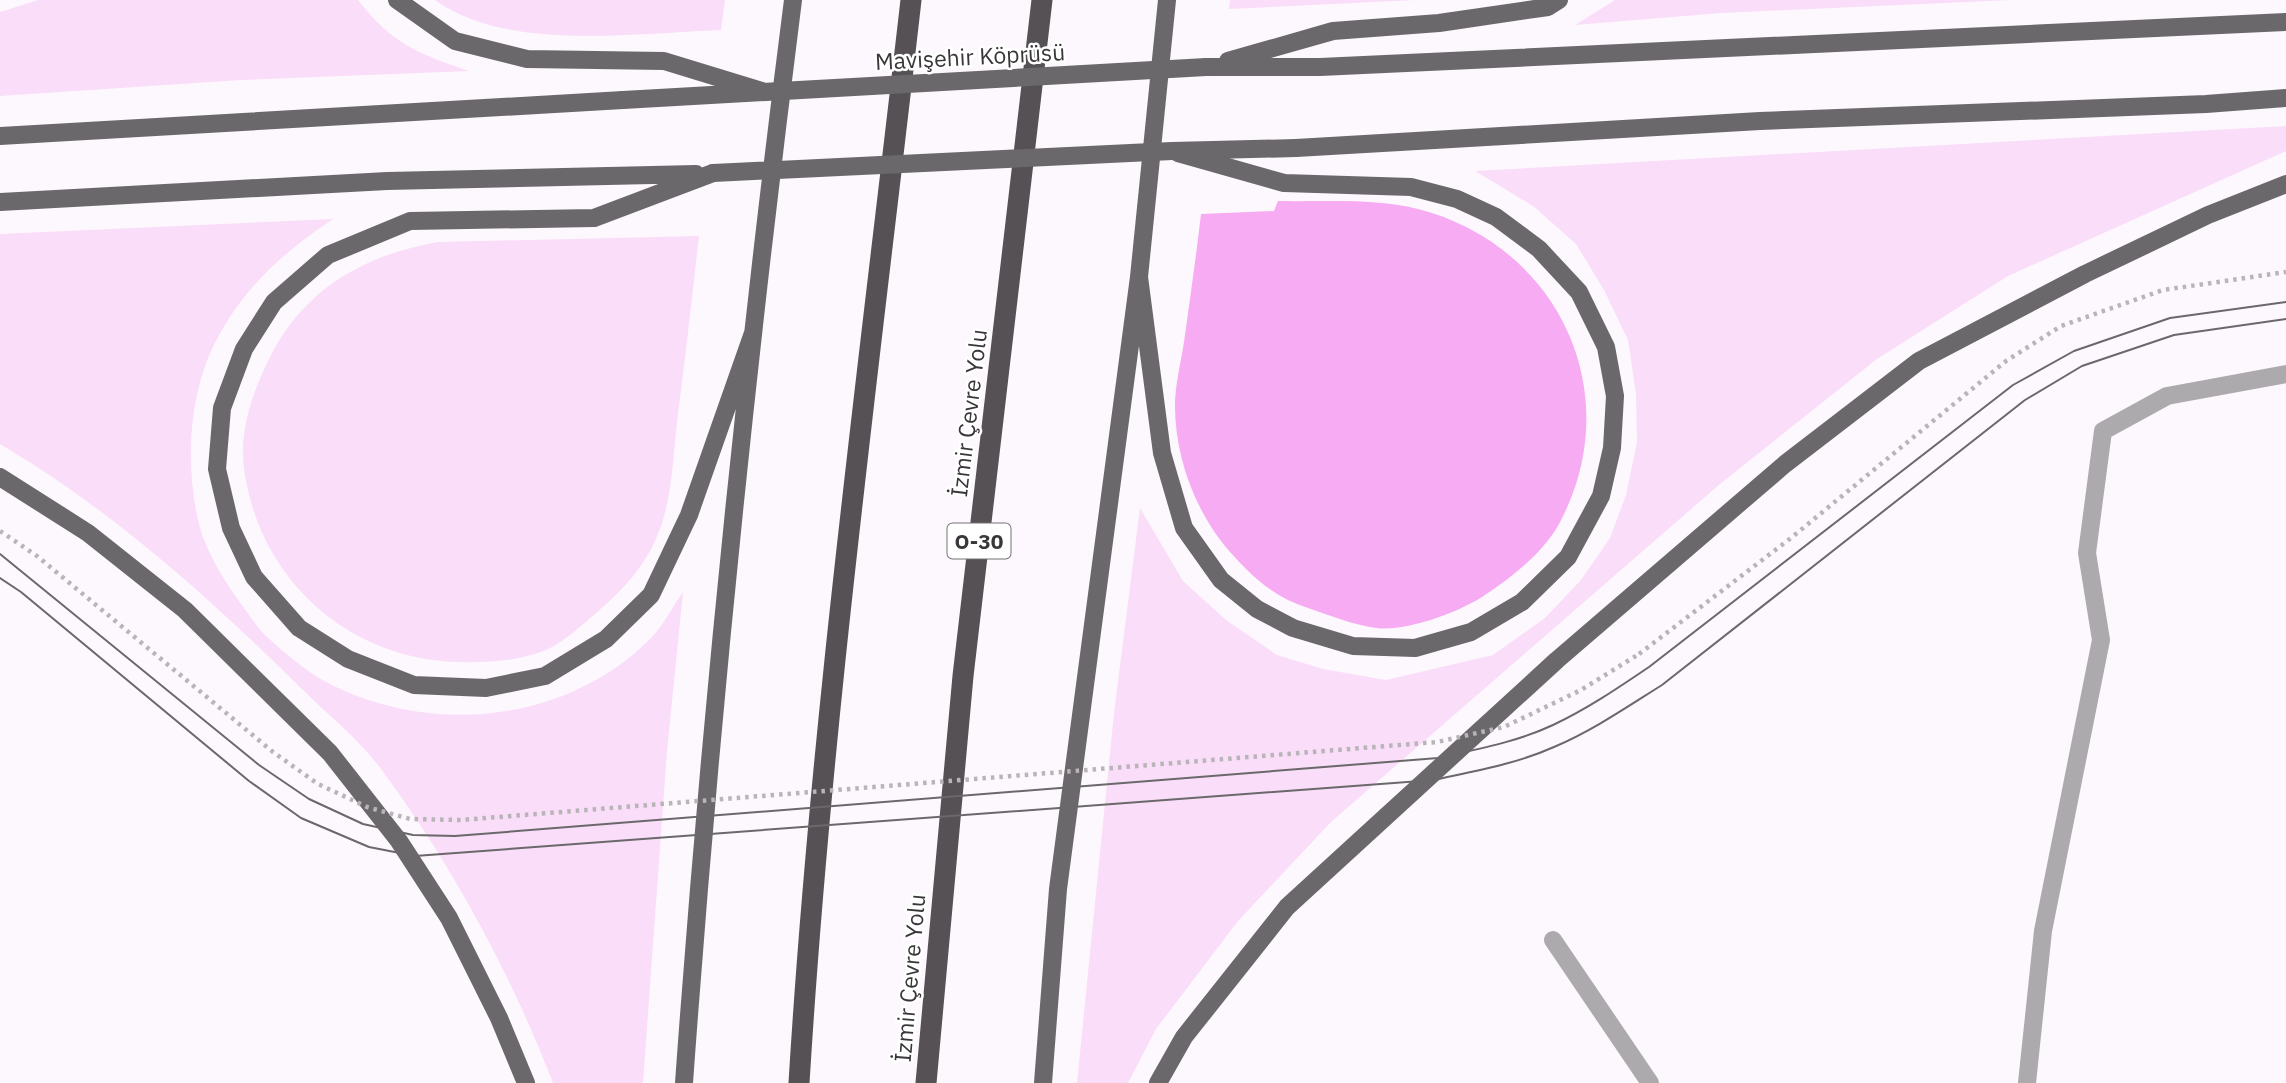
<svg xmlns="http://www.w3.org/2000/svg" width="2286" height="1083" viewBox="0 0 2286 1083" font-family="'IBM Plex Sans',sans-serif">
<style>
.green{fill:#faddf8}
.forest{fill:#f6abf3}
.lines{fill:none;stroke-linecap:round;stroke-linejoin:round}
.path{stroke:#b8b4b8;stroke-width:4.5;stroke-dasharray:3.5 5;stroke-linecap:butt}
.lane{stroke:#acaaac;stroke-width:18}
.primary{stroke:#6b686b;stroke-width:18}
.highway{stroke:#555155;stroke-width:21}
.tram{stroke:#6a686a;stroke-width:2}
.path-bridge{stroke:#b8b4b8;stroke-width:4.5;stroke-dasharray:3.5 5;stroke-linecap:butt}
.primary-bridge{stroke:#6b686b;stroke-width:18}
.labels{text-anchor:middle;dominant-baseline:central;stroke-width:5;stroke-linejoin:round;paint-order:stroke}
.shield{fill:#fff;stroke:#747374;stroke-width:2}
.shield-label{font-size:21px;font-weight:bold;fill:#393739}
.street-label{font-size:23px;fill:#393739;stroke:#fff}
</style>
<rect width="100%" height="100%" fill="#fdf8fd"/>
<path class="green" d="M38,0H358C392,44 419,54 469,71L241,80L0,96V12Z
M435,0H725L721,30C636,33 506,52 435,0Z
M1230,0H1415L1229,9Z
M1615,0H2011L1721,13L1575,25Z
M2286,126V151L2008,276L1877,359L1720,484L1331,822L1238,921L1156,1029L1128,1083H1077L1114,713L1140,508L1183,581L1226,620L1277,655L1323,669L1386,680L1493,655L1545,618L1581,580L1610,538L1626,495L1637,442L1636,394L1628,340L1604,290L1576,244L1533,206L1475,171Z
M333,219C284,252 245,286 217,339C189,391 185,462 198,520C205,551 225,582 244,608C251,617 258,629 267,637C285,653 309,674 330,684C435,737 570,722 653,636C664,624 673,606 683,592L667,751L643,1083H553C511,974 453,867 384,773C362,742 329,716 303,690C211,599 112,510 0,444V234Z
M699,236C692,298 685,360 677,422C673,458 672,500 658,534C645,567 621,592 595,614C582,625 567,639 552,647C525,661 487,663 458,662C369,660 291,606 258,523C248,495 240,465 244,435C247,409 257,384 268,361C302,290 363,255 438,242Z"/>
<path class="forest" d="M1278,201C1328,202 1384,197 1432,213C1565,256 1626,400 1559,524C1543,553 1512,577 1485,595C1460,612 1406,632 1376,628C1353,625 1329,615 1308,608C1276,598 1253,578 1231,553C1196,514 1175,458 1175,406C1175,385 1181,362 1184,342C1190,299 1196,257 1201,214L1274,211Z"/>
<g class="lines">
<path class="path" d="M1639,654L1791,538L2006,361L2061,326L2163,290L2286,272"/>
<path class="lane" d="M1553,940L1650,1083
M2027,1083L2043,931L2101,640L2087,553L2103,431L2167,396L2286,374"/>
<path class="primary" d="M397,0L455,41L527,59L664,61L762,91
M1228,61L1333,31L1439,23L1548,7L1559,0
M1206,67H1320L2286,22
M0,136L623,100
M1296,148L1760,121L2206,104L2286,98
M713,173L594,218L410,221L328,255L274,302L244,349L222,408L217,469L231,528L254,577L299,628L348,659L414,685L486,688L545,676L606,639L651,595L689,515L753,333
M0,202L387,181L696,174
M1139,277L1162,453L1184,528L1221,580L1257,609L1293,628L1353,646L1415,648L1471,632L1522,602L1568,557L1601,496L1612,448L1615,396L1606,347L1579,292L1539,249L1496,217L1457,199L1411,187L1284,183L1178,153
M0,477L88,533L185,610L330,753L399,841L449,918L499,1018L526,1083
M684,1083C710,721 747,360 793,0
M1043,1083L1058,889L1139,277L1167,0
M1158,1083L1184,1037L1287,907L1557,660L1785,464L1919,361L2085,274L2208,215L2286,184"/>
<path class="highway" d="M799,1083C821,721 870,360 911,0
M926,1083L963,676L1042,0"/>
<path class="tram" d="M0,554L259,765L309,799L363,824L413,835L455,836L1438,758C1477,749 1517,742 1553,725C1587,709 1618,688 1649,667L2013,385L2074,351L2170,318L2286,302
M0,578L21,592L249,781L301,818L369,847L415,856L1434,780C1475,771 1516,764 1554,747C1592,731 1627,707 1662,685L2025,400L2082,366L2174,335L2286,319"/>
<path class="path-bridge" d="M0,531L37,556L273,752L318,784L367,807L410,819L461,820L1437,742L1504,727L1581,690L1639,654"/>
<path class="primary-bridge" d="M623,100L1206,67
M713,173L1172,151L1296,148"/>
</g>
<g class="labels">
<rect class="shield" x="947.5" y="523.5" width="63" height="35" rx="5"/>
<g class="shield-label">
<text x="979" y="541">O-30</text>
</g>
<g class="street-label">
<text transform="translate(970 56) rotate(-3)">Mavişehir Köprüsü</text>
<text transform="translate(968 413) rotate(-83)">İzmir Çevre Yolu</text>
<text transform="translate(909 978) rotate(-85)">İzmir Çevre Yolu</text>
</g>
</g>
</svg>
